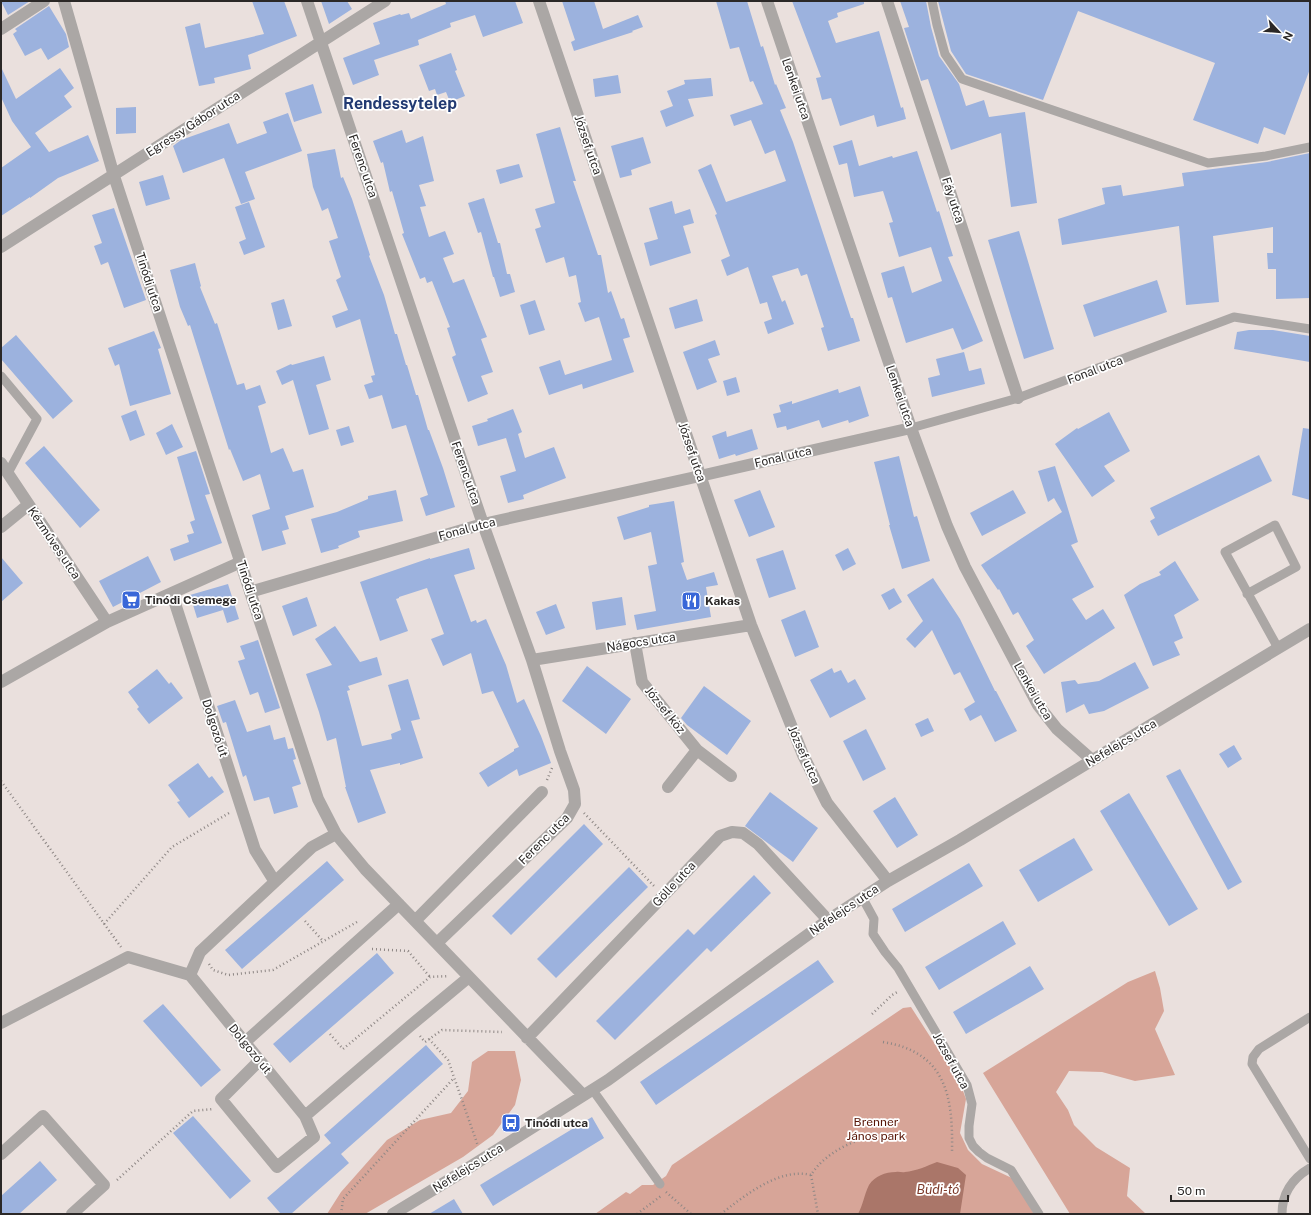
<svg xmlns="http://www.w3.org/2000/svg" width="1311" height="1215" viewBox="0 0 1311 1215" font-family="'Public Sans',sans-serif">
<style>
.green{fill:#d7a598}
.water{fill:#aa7669}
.building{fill:#9cb2de}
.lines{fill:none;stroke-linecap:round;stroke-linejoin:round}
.path{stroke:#8e8785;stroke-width:2.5;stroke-dasharray:1 3;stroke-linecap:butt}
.service{stroke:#aba7a5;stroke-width:9}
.minor{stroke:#aba7a5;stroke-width:12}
.labels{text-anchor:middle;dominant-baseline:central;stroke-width:3.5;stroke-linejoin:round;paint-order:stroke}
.street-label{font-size:12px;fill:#2b2827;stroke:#fff}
.poi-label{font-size:12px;font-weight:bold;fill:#2b2827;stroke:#fff;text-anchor:start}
.park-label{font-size:12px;fill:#571506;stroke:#fff}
.water-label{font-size:13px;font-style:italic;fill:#7d3929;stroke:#fff}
.district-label{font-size:16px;font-weight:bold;fill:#223a72;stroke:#fff}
</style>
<rect width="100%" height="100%" fill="#eae0dd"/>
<path class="green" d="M1155,971L1160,988L1164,1011L1155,1029L1175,1075L1135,1081L1102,1072L1069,1071L1056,1092L1068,1110L1074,1125L1096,1147L1130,1168L1127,1196L1146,1214H1070L983,1073L1128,982Z
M911,1007L960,1083L966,1099L960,1133L968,1150L982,1164L1014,1179L1034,1214H595L626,1192L630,1194L642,1185H653L666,1176L672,1165L903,1008Z
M488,1051H515L521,1080L515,1105L493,1135L463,1157L365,1214H327L341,1192L387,1140L420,1120L451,1113L468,1091L472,1062Z"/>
<path class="water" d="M937,1162L958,1168L966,1175L960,1214H858C863,1205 864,1195 869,1185C875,1176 885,1172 896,1172C899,1171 902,1173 905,1172C916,1171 927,1166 937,1162Z"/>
<path class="building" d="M1,1H30L8,15Z
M252,1H284L297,36L248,55L251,69L214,78L215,83L199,86L185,27L200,23L205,48L264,34Z
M321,1H347L352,9L329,24Z
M445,1H515L523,23L483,37L475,15L450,23L451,27L418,40L419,45L374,60L379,75L353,85L343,58L380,44L373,23L400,14L401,15L409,13L411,19L446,4Z
M562,1H594L603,29L638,15L643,27L632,31L633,32L574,51L571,42L575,40Z
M716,1H747L761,47L763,46L775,85L776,84L786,108L780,110L793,142L851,318H853L860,341L828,351L821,328L824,327L807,274L801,276L798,268L772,276L782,302L785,300L794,324L768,334L764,322L772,319L767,302L760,304L748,267L727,276L721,260L730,256L715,215L717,214L698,170L711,164L726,202L786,181L775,150L765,154L751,120L734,126L730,115L763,104L753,81L750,82L739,47L730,49Z
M792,1H864V4L837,13L838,17L828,21L836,43L879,31L901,108L903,107L906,119L877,127L874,115L840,126L831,98L822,100L816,78L821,77Z
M900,1H926L931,27L939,56L959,84L966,106L984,100L989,117L1025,112L1037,203L1011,207L1001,133L951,150L928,79L921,81L904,28L909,27Z
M938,1H1310V69L1285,135L1264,127L1258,144L1193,120L1215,63L1078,11L1043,100L966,74L951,51Z
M49,6L66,34L69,47L48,60L41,48L25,56L13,34L17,31L15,29Z
M451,53L457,70L455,71L465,96L450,102L446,92L437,95L435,89L429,91L419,65Z
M1,67L16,99L60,68L74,88L64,96L72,107L35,133L49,152L88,135L99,161L58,178L30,198V197L1,216V168L31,147L12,121L1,97Z
M618,75L621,93L595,97L593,79Z
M711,78L713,96L688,99L694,116L666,127L660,111L673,106L667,91L685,84L684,80Z
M313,84L322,113L294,122L285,93Z
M136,107V133L116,134V108Z
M288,113L302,151L245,172L255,199L241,204L224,158L183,173L173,146L181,140L229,123L237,144L267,133L263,122Z
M560,127L576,181H573L598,255H601L608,293L611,291L621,319L624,318L630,337L623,339L634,372L583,389L582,384L549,395L539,367L560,360L565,375L612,360L599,317L585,322L578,303L581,302L576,275L569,277L564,257L546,263L535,229L541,227L535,209L555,203L536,134Z
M402,130L406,143L423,136L434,181L419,185L426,206L420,207L429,237L445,231L454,254L443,258L453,283L464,279L487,337L481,339L493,372L481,376L488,394L468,402L452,357L456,355L447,328L450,327L432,281L427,283L425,277L420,279L402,234L404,233L392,191L390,192L383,162L381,163L373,141Z
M643,137L651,163L631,170L632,175L620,178L611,146Z
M852,140L859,166L892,156L893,158L917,151L937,212L939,211L953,256L948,257L983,341L962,350L953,328L906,343L892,297L888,298L881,273L904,266L912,293L942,281L931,247L899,257L889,223L893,222L883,191L854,197L847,163L839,165L833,146Z
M335,149L341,178L343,177L352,199L370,255L369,256L384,295L395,334H397L406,365H407L416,395H418L428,430H429L443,468L455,507L426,516L420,498L428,495L406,425L392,429L382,395L369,399L364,385L373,382L371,376L375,375L360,319L336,328L332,316L348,310L336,280L341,277L329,241L338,238L328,208L322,211L313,187L307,154Z
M1310,153V298L1276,299V269H1268L1267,253H1273V227L1213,236L1219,302L1186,305L1179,226L1062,245L1058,219L1105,204L1102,188L1121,185L1123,196L1184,186L1182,173L1267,162Z
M519,164L523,177L500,184L496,170Z
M163,175L170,199L146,206L139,182Z
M484,198L498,243H500L507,274H510L515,292L500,297L494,277H493L481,232L478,233L468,203Z
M672,201L675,214L690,209L694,223L683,226L691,253L650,266L644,243L658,239L649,208Z
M249,202L265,247L244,255L239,242L246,239L235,207Z
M114,208L146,300L124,308L108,262L101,265L94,246L102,243L92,215Z
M1019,231L1054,349L1024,359L988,240Z
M195,263L201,286L200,287L215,324L217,323L237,385L244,383L246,390L260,385L266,403L258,406L271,453L283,448L293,472L303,469L314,507L285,516L289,529L282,531L286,544L262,551L252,515L270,509L260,474L243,481L230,449L229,450L190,325L188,326L180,307L170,270Z
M1157,280L1167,312L1094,337L1083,305Z
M284,299L292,326L278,330L271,303Z
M697,299L703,321L675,329L669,308Z
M535,300L545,330L529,335L520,305Z
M1249,330H1273L1310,336V362L1234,349L1237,332Z
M154,331L161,348L158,349L171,394L130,406L119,364L115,366L108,348Z
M16,335L73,401L53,419L1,359V348Z
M715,340L720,355L708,359L717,382L697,390L683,352Z
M964,352L969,371L981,368L985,384L932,397L928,378L940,375L936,359Z
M324,356L331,380L316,385L329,429L309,435L293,380L282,385L276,371L291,364L292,365Z
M736,377L740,392L727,396L723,381Z
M860,386L869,416L849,423L848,420L822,428L819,420L787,430L786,426L777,428L773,414L781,412L779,405L792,401V404L838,389L839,393Z
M513,409L522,432L518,434L525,458L554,447L566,478L523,495L524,499L508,503L500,476L516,471L506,438L478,446L472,426L488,421L487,419Z
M136,410L145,435L130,441L121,416Z
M1109,412L1130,451L1104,466L1115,481L1092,497L1055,444L1077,428L1078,429Z
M172,424L183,447L166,455L156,433Z
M349,426L354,442L341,446L336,430Z
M1303,428L1310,429V500L1292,495Z
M752,429L758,449L736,456L735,454L719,459L712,436L726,431L727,437Z
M44,446L100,510L80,528L25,463Z
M196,451L210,494L205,495L222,543L174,561L170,549L189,542L187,535L194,533L190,522L195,520L177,457Z
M1259,455L1272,481L1158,536L1150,521L1155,518L1150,508Z
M899,456L914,517L917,516L930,561L902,569L889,525H890L874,462Z
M1055,466L1078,542L1071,545L1094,587L1072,599L1086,620L1103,609L1115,628L1044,674L1026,646L1034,640L1018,612L1013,615L999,589L998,590L981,565L1062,512L1054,498L1048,502L1038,471Z
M396,490L403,521L358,531L360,537L338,546L339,548L321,553L311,519L337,512L368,499V496Z
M760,490L775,527L749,537L734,500Z
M1013,490L1026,513L982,536L970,513Z
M674,501L684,562L681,563L687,580L714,572L718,585L706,587L711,617L637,630L634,615L656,611L648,566L657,564L651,532L624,540L617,517L649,507V505Z
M469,548L475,569L454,575L471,622L476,620L477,623L486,619L506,665L517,703L524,699L541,736L551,763L519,776L517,769L488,787L479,773L514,751V749L519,747L493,691L482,694L471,653L443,666L431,639L444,634L427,588L399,597V598L396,599L408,631L380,641L360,582L430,558V559Z
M848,548L856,564L843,571L835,555Z
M783,550L796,589L769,598L756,559Z
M148,556L161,582L113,607L99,581Z
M1,557L23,583L1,602Z
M1175,561L1199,600L1174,615L1183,638L1174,642L1180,655L1153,666L1124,595L1140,584L1161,575L1159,572Z
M933,578L960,619L995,691H996L1017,731L995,742L981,715L970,721L964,709L975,702L960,672L954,675L932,630L915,648L906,639L923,621L907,595Z
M228,584L239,619L227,623L223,610L197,618L190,595Z
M894,588L902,602L889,610L881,595Z
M307,597L317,626L293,636L282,606Z
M622,597L626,625L596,630L592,602Z
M556,604L565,628L546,635L536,612Z
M805,610L819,647L795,657L781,620Z
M335,626L360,662L377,657L382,675L348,686L350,690L347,691L362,746L392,739L391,734L401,730L388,685L408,679L420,719L411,721L423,758L400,765V763L370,770L386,813L358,823L345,787H346L336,738L327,741L319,712L306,674L332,665L315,639Z
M258,640L280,708L265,713L258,692L250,695L238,661L245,659L240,646Z
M1135,662L1149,688L1104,711L1089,714L1084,704L1066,713L1061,682L1075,680L1078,684L1099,681Z
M587,666L631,699L606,734L562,701Z
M832,668L834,673L841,670L848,683L855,679L866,699L830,718L810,680Z
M157,669L169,684L171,682L183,698L149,724L137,709L139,707L128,692Z
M704,686L751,721L727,755L687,725L681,718Z
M235,700L247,732L270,725L274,740L285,737L288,749L293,748L296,759L293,760L301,784L292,787L298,807L274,814L269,797L254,801L246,775L243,777L226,722L223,723L217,706Z
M928,718L934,731L921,737L915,724Z
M866,729L886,769L863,781L843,741Z
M1234,745L1242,759L1228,768L1219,754Z
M198,763L209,778L212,776L224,792L189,818L177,802L180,801L168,785Z
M1180,769L1242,882L1228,890L1166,776Z
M770,792L818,828L793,862L745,826Z
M1129,793L1198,909L1169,926L1100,811Z
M895,797L918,835L897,848L873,811Z
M584,824L603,844L511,935L492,916Z
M1074,838L1093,870L1038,902L1019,870Z
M327,861L344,880L242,969L225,950Z
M969,863L983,886L905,932L892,909Z
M629,867L648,887L556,978L537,959Z
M754,875L771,893L711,952L707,948L615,1040L596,1021L688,929L694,935Z
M1003,921L1016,944L939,990L925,967Z
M377,953L394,973L290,1063L273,1044Z
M818,960L834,982L656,1105L640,1082Z
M1030,966L1044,989L966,1034L953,1012Z
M163,1004L221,1070L201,1087L143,1021Z
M426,1045L443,1064L341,1154L349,1163L291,1214H281L267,1198L331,1143L324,1135Z
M193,1116L251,1181L230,1199L173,1133Z
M592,1117L604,1138L493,1206L480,1185Z
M40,1161L57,1180L19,1214H1V1196Z
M454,1199L463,1214H429Z"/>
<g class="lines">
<path class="path" d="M547,780L552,768
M1,781L121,947
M584,813L654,886
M305,921L323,941
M104,924L172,847L229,813
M372,949L408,951L430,977
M209,964L213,970L228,975L273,970L357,922
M872,1014L892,995L899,991
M330,1034L343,1049L430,977L449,976
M420,1036L425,1042L442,1030L502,1032
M429,1039L448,1060L478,1146
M883,1042C946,1052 953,1096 952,1151
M811,1175L818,1214
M117,1180L193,1111L213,1109
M666,1192L691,1214
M341,1214L343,1199L454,1078
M637,1214L661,1196
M721,1214C744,1196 780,1167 811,1175C825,1152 856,1139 881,1133"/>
<path class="service" d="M932,1L937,25L945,54L962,79L1208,163L1266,156L1310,147
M1,376L37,419L8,473
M911,428L1018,398L1234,317L1310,329
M1247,594L1296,567L1275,525L1225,552L1278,648
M862,897L874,919L873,934L885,952L898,968L967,1085L972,1104L969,1126V1138L973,1146L979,1152L987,1158L1011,1170L1039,1214
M1310,1017L1259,1049L1253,1057L1252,1064L1310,1159
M592,1089L660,1184
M1282,1214C1282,1193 1293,1178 1310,1168"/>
<path class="minor" d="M64,1L114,176L318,799L336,834L365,869L583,1095
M307,1L483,524L532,660L560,751L574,790L575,804L567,818L437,943
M539,1L751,625L803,755L827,803L888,881
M767,1L911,428L947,526L965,567L1038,705L1057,729L1092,760
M887,1L1018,398
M1,29L44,1
M1,247L385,1
M1,463L107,622
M1,527L28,505
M250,592L483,524L700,476L911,428
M172,594L255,850L275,882
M635,643L642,682L697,750L731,776
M532,660L751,625
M1,682L107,622L241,562
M668,787L697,750
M415,921L542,792
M190,975L200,952L312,847L336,834
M1,1023L128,957L190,975L305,1116L410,1026L469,977
M527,1038L666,893L720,836L732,832L743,833L758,844L828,920
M244,1043L399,904
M259,1061L221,1099L277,1167L314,1137L305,1116
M1,1154L43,1116L104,1185L72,1214
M393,1214L454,1177L608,1080L828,920L888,881L960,840L1310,629"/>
</g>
<defs>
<symbol id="supermarket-square" viewBox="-11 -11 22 22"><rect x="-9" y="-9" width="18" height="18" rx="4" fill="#3967d8" stroke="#fff"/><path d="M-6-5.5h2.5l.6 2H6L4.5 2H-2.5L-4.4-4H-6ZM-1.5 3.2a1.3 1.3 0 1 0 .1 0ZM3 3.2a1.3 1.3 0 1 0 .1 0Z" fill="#fff"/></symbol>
<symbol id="restaurant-square" viewBox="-11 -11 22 22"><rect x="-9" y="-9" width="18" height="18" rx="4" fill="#3967d8" stroke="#fff"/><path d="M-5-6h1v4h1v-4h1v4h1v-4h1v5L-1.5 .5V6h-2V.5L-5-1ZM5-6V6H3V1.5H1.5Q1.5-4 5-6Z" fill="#fff"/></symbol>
<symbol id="bus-square" viewBox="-11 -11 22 22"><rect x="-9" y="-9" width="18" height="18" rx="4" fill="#3967d8" stroke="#fff"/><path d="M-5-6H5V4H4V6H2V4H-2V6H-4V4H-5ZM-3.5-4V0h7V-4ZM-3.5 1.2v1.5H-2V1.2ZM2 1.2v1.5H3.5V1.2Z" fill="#fff"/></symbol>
</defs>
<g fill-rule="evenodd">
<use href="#supermarket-square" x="120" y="589" width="22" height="22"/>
<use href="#restaurant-square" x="680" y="590" width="22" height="22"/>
<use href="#bus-square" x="500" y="1112" width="22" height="22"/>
</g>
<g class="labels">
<g class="street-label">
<text transform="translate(796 89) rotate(71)">Lenkei utca</text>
<text transform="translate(193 124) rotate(-33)">Egressy Gábor utca</text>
<text transform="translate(588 145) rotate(71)">József utca</text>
<text transform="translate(363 166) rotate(71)">Ferenc utca</text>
<text transform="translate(953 200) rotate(72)">Fáy utca</text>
<text transform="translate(149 282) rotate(72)">Tinódi utca</text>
<text transform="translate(1095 370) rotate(-21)">Fonal utca</text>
<text transform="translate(900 396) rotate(71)">Lenkei utca</text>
<text transform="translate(692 452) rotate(71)">József utca</text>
<text transform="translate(783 457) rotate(-13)">Fonal utca</text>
<text transform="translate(466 473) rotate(71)">Ferenc utca</text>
<text transform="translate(467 529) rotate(-15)">Fonal utca</text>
<text transform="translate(54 543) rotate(56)">Kézműves utca</text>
<text transform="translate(250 590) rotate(72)">Tinódi utca</text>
<text transform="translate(641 642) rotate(-9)">Nágocs utca</text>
<text transform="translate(1033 691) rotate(60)">Lenkei utca</text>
<text transform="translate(665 710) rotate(51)">József köz</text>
<text transform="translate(215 728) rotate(72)">Dolgozó út</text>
<text transform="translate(1121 743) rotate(-31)">Nefelejcs utca</text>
<text transform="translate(804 755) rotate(66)">József utca</text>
<text transform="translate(544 839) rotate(-45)">Ferenc utca</text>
<text transform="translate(674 884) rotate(-47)">Gölle utca</text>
<text transform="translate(844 910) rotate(-34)">Nefelejcs utca</text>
<text transform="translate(250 1049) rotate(51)">Dolgozó út</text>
<text transform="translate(951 1061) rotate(61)">József utca</text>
<text transform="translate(468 1168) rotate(-32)">Nefelejcs utca</text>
</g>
<g class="poi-label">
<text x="145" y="600">Tinódi Csemege</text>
<text x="705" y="601">Kakas</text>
<text x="525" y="1123">Tinódi utca</text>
</g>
<g class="park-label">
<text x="876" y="1122">Brenner<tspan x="876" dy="14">János park</tspan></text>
</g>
<g class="water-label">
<text x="938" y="1189">Büdi-tó</text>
</g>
<g class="district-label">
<text x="400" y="103">Rendessytelep</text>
</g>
</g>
<rect width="1311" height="1215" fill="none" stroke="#2b2827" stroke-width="4"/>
<g transform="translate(1279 32) rotate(116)" stroke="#ffffff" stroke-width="3" paint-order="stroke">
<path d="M0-3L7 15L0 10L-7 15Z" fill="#2b2827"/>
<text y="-6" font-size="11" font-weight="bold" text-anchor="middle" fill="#2b2827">N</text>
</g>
<path d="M1171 1195v6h117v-6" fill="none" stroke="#2b2827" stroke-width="2"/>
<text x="1177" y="1195" font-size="12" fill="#2b2827" stroke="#ffffff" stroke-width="3" paint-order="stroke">50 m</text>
</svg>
